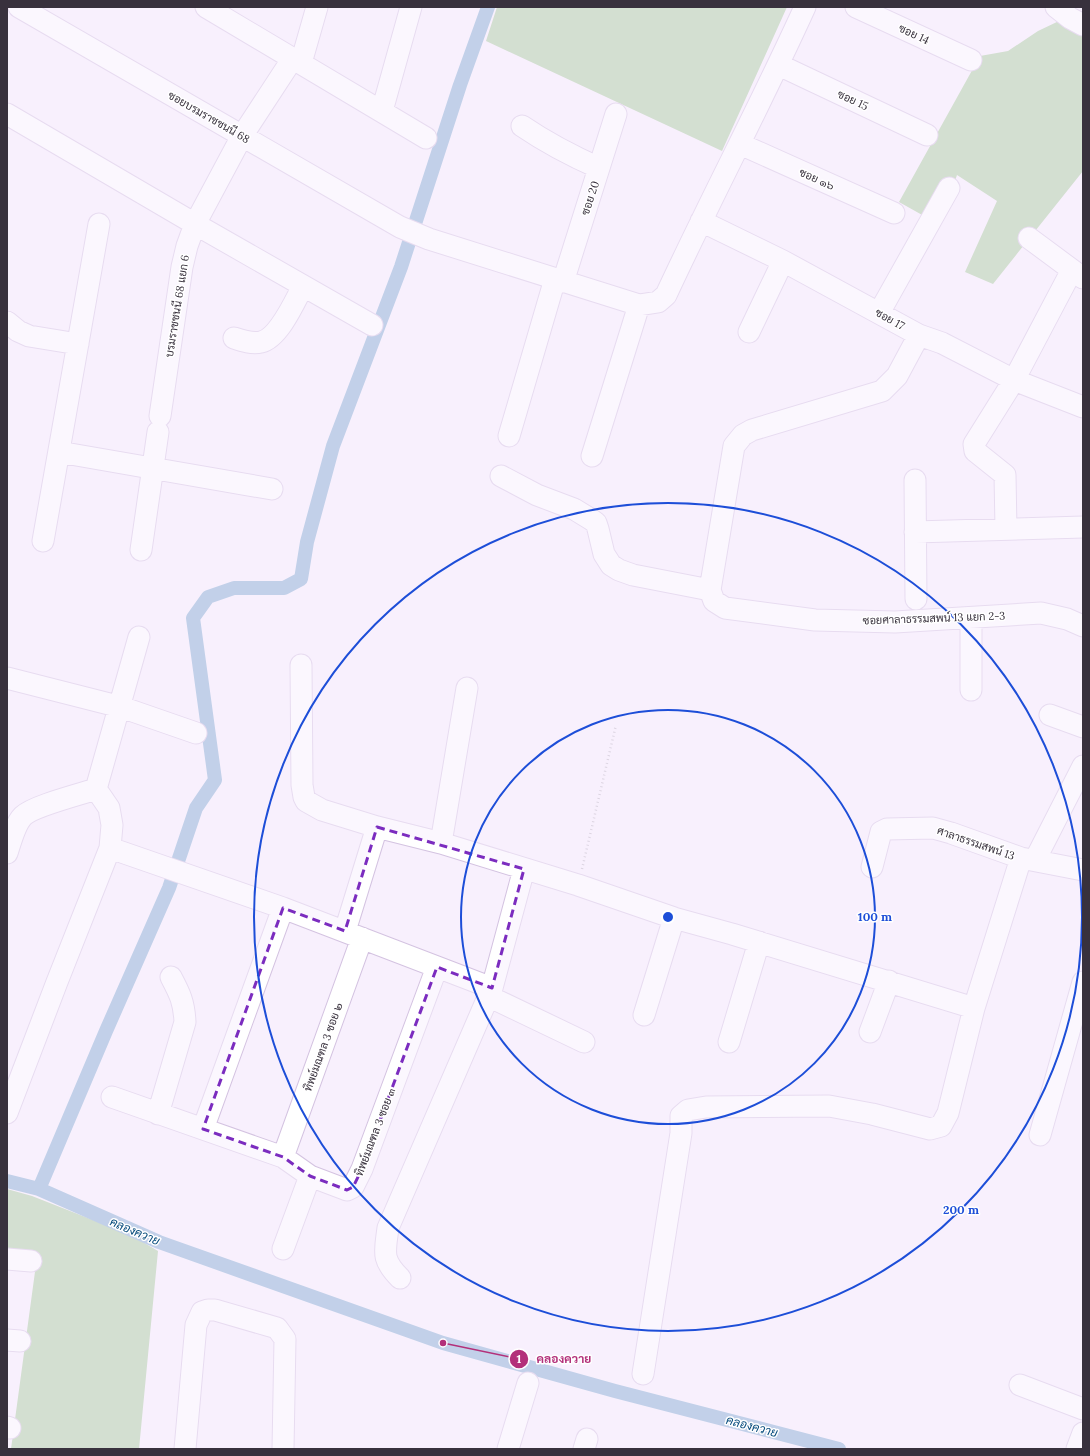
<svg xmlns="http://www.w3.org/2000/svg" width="1090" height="1456" viewBox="0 0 1090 1456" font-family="Lora,Sarabun,serif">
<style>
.forest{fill:#a7c99b}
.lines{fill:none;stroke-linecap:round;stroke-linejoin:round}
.canal{stroke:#80a9d0;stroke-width:14}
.minor-casing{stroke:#d4c3e1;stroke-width:23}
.path{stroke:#bcb4c1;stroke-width:2.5;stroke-dasharray:1 3;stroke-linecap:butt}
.minor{stroke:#fff;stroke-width:21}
.marked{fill:none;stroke:#7b2cbf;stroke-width:3;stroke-dasharray:8 5;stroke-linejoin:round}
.ring{fill:none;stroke:#1d4ed8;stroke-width:2}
.labels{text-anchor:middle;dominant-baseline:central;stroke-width:3;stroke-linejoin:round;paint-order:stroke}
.street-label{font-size:11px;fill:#38313d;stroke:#fff}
.water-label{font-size:12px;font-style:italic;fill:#074c7d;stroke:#fff}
.centre{fill:#1d4ed8;stroke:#fff;stroke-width:2}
.ring-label{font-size:12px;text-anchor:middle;font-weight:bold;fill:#1d4ed8;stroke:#fff;stroke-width:3;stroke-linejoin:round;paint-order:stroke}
.leader{fill:none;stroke:#b3307a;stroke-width:1.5}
.callout-dot{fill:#b3307a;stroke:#fff;stroke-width:1.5}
.mark-label{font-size:12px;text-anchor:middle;font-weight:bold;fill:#fff}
.callout-label{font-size:12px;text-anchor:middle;font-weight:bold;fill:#b3307a;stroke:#fff;stroke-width:3;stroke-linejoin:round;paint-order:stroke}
</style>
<rect width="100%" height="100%" fill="#f8f0fd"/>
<path class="forest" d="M497,7H787L722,151L486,41Z
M1059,21L1083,33V171L993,284L965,272L997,201L957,175L940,225L899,202L980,56L1008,51L1038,31Z
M7,1189L32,1196L131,1235L158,1251L139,1449H11L37,1257L7,1254Z"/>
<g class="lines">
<path class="canal" d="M7,1181L39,1189L159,1242L443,1343L615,1391L839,1449
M39,1189L106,1031L169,888L196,808L215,780L193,618L208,597L234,588H284L301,579L307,542L333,446L401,267L460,85L488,7"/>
<defs>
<path id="minor" d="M19,7L400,227L429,239L639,305L658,302L666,295C711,198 761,104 805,7
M206,7L426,138
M856,7L971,60
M1056,7L1070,18L1083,25
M301,63L317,7
M779,65L927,135
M382,111L411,7
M7,114L195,224L372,325
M522,126C547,143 572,156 599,168
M740,144L894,213
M701,221L783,261L919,335L942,343L1014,380L1083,407
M1029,238L1083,278
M563,282L616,114
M879,313L949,188
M7,322L18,331L29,336L78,344
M749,332L783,261
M919,335L897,376L882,391L752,430L743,435L734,446L710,590L714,601L725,608L815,620L895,622L1041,613L1067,619L1083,626
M234,338C243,341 252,344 261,342C279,338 295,301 303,286
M160,416L182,267L187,246L195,224L242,136L293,58
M509,436L555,279
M59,452L272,489
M592,456L639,305
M501,476L537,495L574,509L592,520L596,523L598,529L604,554L611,565L619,570L633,575L710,590
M915,480L916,599
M1006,529L1005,475L975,451L974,444L1014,380L1072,270
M915,532L1083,527
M43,541L99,224
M141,550L158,432
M301,665L302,785L304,797L306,801L322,810L377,827L441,843L578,885L674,918L732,934L974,1008
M7,678L121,707L196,733
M971,690V618
M1050,715L1083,727
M441,843L467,688
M110,848L283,908L492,988
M7,853C11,841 15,824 23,816C33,806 81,794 96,789
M1035,860L1083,766
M872,867L881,832L887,829L933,828L951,833L1021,858L1083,870
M345,931L377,827
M488,996L584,1042
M644,1015L674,918
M870,1032L889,981
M729,1042L759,942
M112,1097L283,1157L310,1176L347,1190L353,1187L362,1169L437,967
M7,1113L57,982L110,848L112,825L109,808L96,789L139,637
M158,1114L185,1022C184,1002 180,994 171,977
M203,1129L283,908
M1040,1135L1083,982
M283,1157L362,938
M283,1249L310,1176
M7,1259L31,1261
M400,1278C381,1259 385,1252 388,1228L492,988L524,869
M7,1340L20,1341
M643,1374L681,1133V1116L688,1110L706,1107L829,1106L872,1114L930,1129L941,1126L948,1113L974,1008L1021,858
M1020,1385L1083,1409
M7,1427L10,1428
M185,1449L196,1325L202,1312L208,1310H215L277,1328L285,1339L283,1449
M508,1449L528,1383
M584,1449L587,1439
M1077,1449L1083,1433"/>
</defs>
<use href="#minor" class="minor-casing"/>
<path class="path" d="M582,869L616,725"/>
<use href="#minor" class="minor"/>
</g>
<path d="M0 0H1090V1456H0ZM377,827L524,869L492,988L437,967L362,1169L353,1187L347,1190L310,1176L283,1157L203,1129L283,908L345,931Z" fill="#f8f0fd" fill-opacity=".55" fill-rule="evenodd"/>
<path class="marked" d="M377,827L524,869L492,988L437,967L362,1169L353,1187L347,1190L310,1176L283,1157L203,1129L283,908L345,931Z"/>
<g class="ring">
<circle cx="668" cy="917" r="207"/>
<circle cx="668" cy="917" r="414"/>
</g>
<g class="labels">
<g class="street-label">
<text transform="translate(914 34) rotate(25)">ซอย 14</text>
<text transform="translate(853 100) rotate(25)">ซอย 15</text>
<text transform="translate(209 117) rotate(30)">ซอยบรมราชชนนี 68</text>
<text transform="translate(817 179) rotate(24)">ซอย ๑๖</text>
<text transform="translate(590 198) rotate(-72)">ซอย 20</text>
<text transform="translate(177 306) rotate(-81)">บรมราชชนนี 68 แยก 6</text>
<text transform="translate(890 319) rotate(29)">ซอย 17</text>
<text transform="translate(934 618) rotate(-2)">ซอยศาลาธรรมสพน์ 13 แยก 2-3</text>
<text transform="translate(976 843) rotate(19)">ศาลาธรรมสพน์ 13</text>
<text transform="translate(323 1047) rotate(-70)">ทิพย์มณฑล 3 ซอย ๒</text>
<text transform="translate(375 1132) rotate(-69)">ทิพย์มณฑล 3 ซอย ๓</text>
</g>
<g class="water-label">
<text transform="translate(135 1231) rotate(23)">คลองควาย</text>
<text transform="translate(752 1426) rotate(15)">คลองควาย</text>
</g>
</g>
<circle cx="668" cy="917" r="6" class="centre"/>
<g class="ring-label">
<text x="875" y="921">100 m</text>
<text x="961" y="1214">200 m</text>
</g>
<path class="leader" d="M443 1343L519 1359"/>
<g class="callout-dot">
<circle cx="443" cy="1343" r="4"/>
<circle cx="519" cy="1359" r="10"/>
</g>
<g class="mark-label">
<text x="519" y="1363">1</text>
</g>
<g class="callout-label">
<text x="564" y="1363">คลองควาย</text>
</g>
<rect width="1090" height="1456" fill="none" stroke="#38313d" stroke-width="16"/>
</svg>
